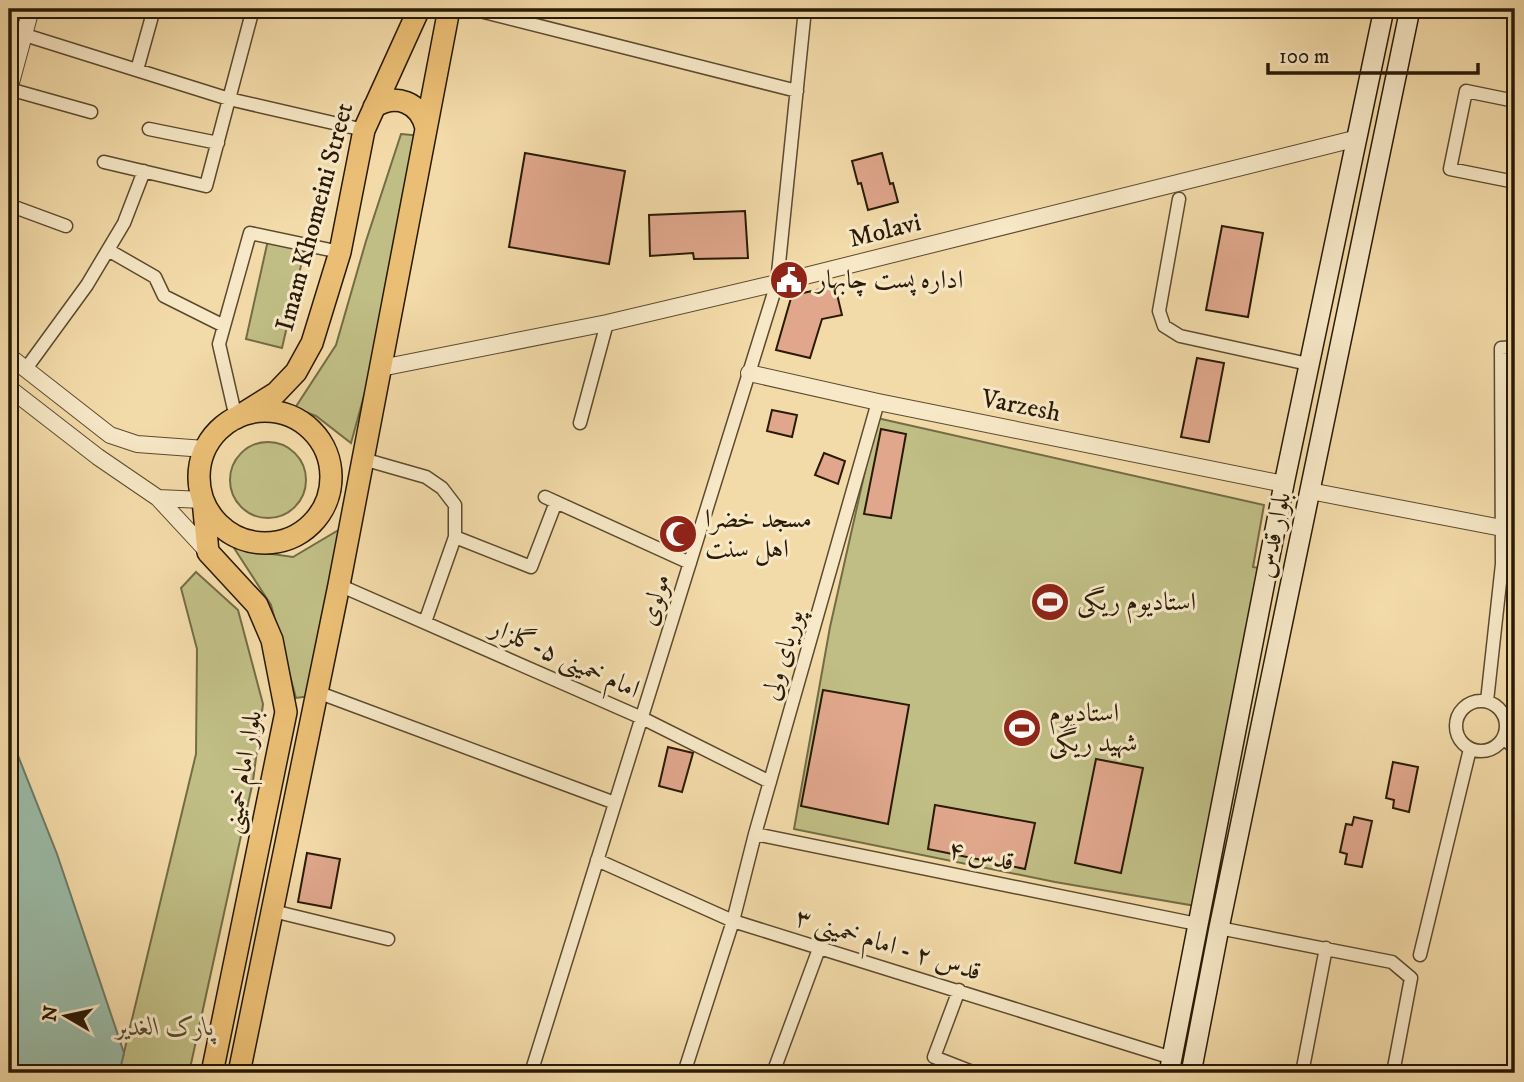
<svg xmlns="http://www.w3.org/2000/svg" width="1524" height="1082" viewBox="0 0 1524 1082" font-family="'IM FELL DW Pica',Amiri,serif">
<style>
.green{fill:#c0be85;stroke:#746c46;stroke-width:2}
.water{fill:#9bbba7;stroke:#6d7b67;stroke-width:2}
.building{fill:#e0a78d;stroke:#291a06;stroke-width:2}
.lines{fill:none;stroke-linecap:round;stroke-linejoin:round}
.minor-casing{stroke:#5c4a2f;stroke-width:15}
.tertiary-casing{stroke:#5c4a2f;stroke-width:18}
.secondary-casing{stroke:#291a06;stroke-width:22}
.primary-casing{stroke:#291a06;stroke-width:24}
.minor{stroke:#f7e8c7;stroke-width:12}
.tertiary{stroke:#f7e8c7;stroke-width:16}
.secondary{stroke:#f7e8c7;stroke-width:19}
.primary{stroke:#eabe74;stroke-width:21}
.labels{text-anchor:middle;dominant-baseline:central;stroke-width:6;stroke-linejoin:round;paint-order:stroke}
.street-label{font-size:26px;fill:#291a06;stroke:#f7e8c7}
.poi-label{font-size:26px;fill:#291a06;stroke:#f7e8c7;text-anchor:start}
.park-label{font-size:26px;font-style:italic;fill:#564b2c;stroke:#f7e8c7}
</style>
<rect width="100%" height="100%" fill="#f3dba9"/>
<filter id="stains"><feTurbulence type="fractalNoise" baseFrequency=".00286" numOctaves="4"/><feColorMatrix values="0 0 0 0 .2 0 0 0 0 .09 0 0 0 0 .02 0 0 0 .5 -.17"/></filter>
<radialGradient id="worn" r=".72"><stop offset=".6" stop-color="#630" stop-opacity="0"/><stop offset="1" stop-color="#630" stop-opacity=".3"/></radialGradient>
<path class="green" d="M401,134L422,136L376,352L351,443L316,416L295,408L336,345L366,241Z
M268,240L305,248L282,348L246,339Z
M877,418L1264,505L1253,567L1264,569L1196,906L1055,882L794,829L830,627Z
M230 480a38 38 0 1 1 76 0a38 38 0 1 1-76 0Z
M342,528L310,696L296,698L271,605L234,548L239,543L265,553L293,557Z
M196,572L238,610L263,704L253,781L189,1073H119L196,754L197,649L181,588Z"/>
<path class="water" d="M9,9H27L9,70Z
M9,733L57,854L124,1053L119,1073H9Z"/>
<path class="building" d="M525,153L625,171L609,264L509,247Z
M882,153L890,184L893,183L898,202L868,210L861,183L858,184L852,161Z
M745,211L748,258L694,259L693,253L650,256L649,215Z
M1222,226L1263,233L1248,317L1206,310Z
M835,286L842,315L822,319L810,358L776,350L791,298L803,293Z
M1197,358L1224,363L1209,442L1181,437Z
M772,410L797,415L792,437L767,431Z
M881,429L906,434L891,518L864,514Z
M824,453L845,461L838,484L815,475Z
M823,690L909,705L888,824L801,806Z
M668,747L693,753L682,792L659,786Z
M1096,759L1143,768L1121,873L1075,863Z
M1393,762L1418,767L1409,812L1393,808L1394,800L1386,798Z
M935,805L1035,823L1025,869L928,849Z
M1354,817L1372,821L1362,867L1345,864L1347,854L1340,852L1346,824L1352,825Z
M307,853L340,859L331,908L298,902Z"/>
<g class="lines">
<defs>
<path id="minor" d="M472,9L797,91
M25,35L229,99L253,9
M137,70L154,9
M9,89L91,112
M1515,101L1466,91L1450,169L1515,182
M149,129L218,143
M104,162L206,186L229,99L364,130
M1179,199L1159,311L1164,326L1180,336L1308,364
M9,205L66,226
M108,250L155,277L164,296L224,326
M25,370L87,285L124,223L144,171
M236,418L219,344L250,233L340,252
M580,423L607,323
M363,459L426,477L442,488L455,505V537L425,622
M545,497L690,563
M455,537L531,567L556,502
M339,585L642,718L770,782
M317,692L615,803
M1456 726a25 25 0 1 1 50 0a25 25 0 1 1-50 0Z
M1487,701L1502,564L1501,348L1515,347
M1503,738L1515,748
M755,834L1197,924
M597,860L733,921L1172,1058
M273,911L388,939
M1219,928L1392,962L1411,978L1393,1073
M1420,955L1470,749
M959,990L934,1057L975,1073
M531,1073L777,283L805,9
M684,1073L733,921L755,834L878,402
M773,1073L820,946
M1302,1073L1326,948"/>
<path id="tertiary" d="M9,90L31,9
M9,356L110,435L137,444L205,449
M381,368L607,323L777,283L1358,138
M749,373L878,402L1284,484
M9,388L98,457L158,498L203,500
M1310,491L1502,528L1515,527
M158,498L208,552"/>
<path id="secondary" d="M1169,1073L1284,484L1384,9
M1191,1073L1219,928L1410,9"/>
<path id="primary" d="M374,107C396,93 420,102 426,128
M199 477a66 66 0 1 1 132 0a66 66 0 1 1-132 0Z
M236,418L276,393L296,372L312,343L340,252L364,130L419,9
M203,500L208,552L257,605L272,640L286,712L212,1073
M239,1073L339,585L449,9"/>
</defs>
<use href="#minor" class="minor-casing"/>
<use href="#tertiary" class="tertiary-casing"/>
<use href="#secondary" class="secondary-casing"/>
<use href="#primary" class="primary-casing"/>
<use href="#minor" class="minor"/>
<use href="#tertiary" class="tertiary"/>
<use href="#secondary" class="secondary"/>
<use href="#primary" class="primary"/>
</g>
<defs>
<symbol id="civic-disc" viewBox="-11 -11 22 22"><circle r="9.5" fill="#8f2418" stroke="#f7e8c7"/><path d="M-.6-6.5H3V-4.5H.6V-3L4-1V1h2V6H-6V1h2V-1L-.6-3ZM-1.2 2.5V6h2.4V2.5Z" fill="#fff"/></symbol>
<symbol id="mosque-disc" viewBox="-11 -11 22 22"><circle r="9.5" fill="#8f2418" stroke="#f7e8c7"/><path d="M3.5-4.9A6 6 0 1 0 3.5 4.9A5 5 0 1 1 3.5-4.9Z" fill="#fff"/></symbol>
<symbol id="stadium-disc" viewBox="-11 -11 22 22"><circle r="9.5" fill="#8f2418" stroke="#f7e8c7"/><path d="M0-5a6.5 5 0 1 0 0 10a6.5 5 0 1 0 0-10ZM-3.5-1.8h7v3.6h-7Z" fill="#fff"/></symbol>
</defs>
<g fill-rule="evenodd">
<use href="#civic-disc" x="767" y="258" width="44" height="44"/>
<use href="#mosque-disc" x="656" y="512" width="44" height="44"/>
<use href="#stadium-disc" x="1028" y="580" width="44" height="44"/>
<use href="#stadium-disc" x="1000" y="706" width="44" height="44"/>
</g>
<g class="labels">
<g class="street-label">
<text transform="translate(315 217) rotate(-75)">Imam Khomeini Street</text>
<text transform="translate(885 231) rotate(-14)">Molavi</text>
<text transform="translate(1021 406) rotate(11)">Varzesh</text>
<text transform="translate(1274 535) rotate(-78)">بلوار قدس</text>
<text transform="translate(655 600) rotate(-73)">مولوی</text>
<text transform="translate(783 655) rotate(-74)">پوریای ولی</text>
<text transform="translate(565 659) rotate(24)">امام خمینی ۵-گلزار</text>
<text transform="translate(243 772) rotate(-80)">بلوار امام خمینی</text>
<text transform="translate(981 856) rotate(12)">قدس ۴</text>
<text transform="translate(888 945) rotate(17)">قدس ۲ - امام خمینی ۳</text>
</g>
<g class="poi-label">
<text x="816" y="280">اداره پست چابهار</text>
<text x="705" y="519">مسجد خضرا<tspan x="705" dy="30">اهل سنت</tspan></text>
<text x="1077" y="602">استادیوم ریگی</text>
<text x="1049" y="713">استادیوم<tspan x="1049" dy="30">شهید ریگی</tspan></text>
</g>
<g class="park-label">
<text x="165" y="1027">پارک الغدیر</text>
</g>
</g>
<rect width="1524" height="1082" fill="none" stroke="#f3dba9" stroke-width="35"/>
<rect x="10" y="10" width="1503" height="1061" fill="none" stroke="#291a06" stroke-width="3.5"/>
<rect x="18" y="18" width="1489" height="1047" fill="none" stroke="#291a06" stroke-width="2"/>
<g transform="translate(66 1016) rotate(279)" stroke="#f7e8c7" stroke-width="5" paint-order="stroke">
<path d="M0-5L12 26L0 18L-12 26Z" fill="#291a06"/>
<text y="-10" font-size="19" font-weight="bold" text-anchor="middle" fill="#291a06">N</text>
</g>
<path d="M1268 63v10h210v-10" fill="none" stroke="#291a06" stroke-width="3.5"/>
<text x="1279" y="63" font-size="21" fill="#291a06" stroke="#f7e8c7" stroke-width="5" paint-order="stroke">100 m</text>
<rect width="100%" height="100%" filter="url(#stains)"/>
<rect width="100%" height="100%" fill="url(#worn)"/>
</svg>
